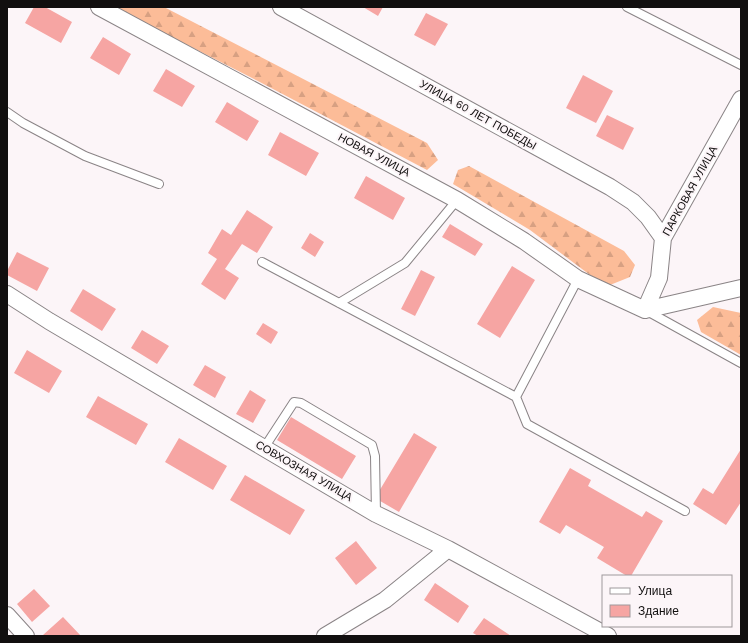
<svg xmlns="http://www.w3.org/2000/svg" width="748" height="643" viewBox="0 0 748 643" font-family="'Work Sans',sans-serif">
<style>
.forest{fill:url(#forest-firs)}
.building{fill:#f6a5a3}
.lines{fill:none;stroke-linecap:round;stroke-linejoin:round}
.service-casing{stroke:#8a8486;stroke-width:10}
.minor-casing{stroke:#8a8486;stroke-width:18}
.service{stroke:#fff;stroke-width:8}
.minor{stroke:#fff;stroke-width:16}
.labels{text-anchor:middle;dominant-baseline:central;stroke-width:4;stroke-linejoin:round;paint-order:stroke}
.street-label{font-size:11px;fill:#110f0f;stroke:#fcf5f8}
</style>
<defs>
<pattern id="forest-firs" width="22" height="20" patternUnits="userSpaceOnUse"><rect width="22" height="20" fill="#fcbc98"/><path d="M5 1l3.5 6h-7zM16 11l3.5 6h-7z" fill="#d7a082"/></pattern>
</defs>
<rect width="100%" height="100%" fill="#fcf5f8"/>
<path class="forest" d="M113,7H164L427,143L438,160L427,170L254,79Z
M469,166L624,251L635,265L630,277L610,285L590,275L530,230L453,184L458,170Z
M713,307L741,313V355L701,332L697,320Z"/>
<path class="building" d="M34,7H45L72,22L61,43L25,23Z
M363,7H383L378,16Z
M426,13L448,24L435,46L414,35Z
M103,37L131,54L119,75L90,58Z
M166,69L195,86L182,107L153,91Z
M583,75L613,91L596,123L566,108Z
M227,102L259,121L247,141L215,122Z
M607,115L634,128L623,150L596,136Z
M280,132L319,153L306,176L268,155Z
M366,176L405,198L393,220L354,198Z
M247,210L273,227L257,253L242,244L225,269L239,278L225,300L201,284L217,259L208,253L222,229L231,235Z
M450,224L483,244L475,256L442,237Z
M310,233L324,242L315,257L301,248Z
M17,252L49,268L37,291L7,275V271Z
M512,266L535,280L500,338L477,324Z
M421,270L435,277L415,316L401,309Z
M83,289L116,309L102,331L70,311Z
M263,323L278,332L271,344L256,334Z
M142,330L169,346L157,364L131,348Z
M27,350L62,371L49,393L14,373Z
M205,365L226,377L215,398L193,385Z
M250,390L266,400L253,423L236,414Z
M98,396L148,424L136,445L86,417Z
M291,417L356,456L342,479L277,440Z
M414,433L437,447L399,512L375,498Z
M179,438L227,466L213,490L165,462Z
M741,449V502L726,525L693,504L703,488L713,494Z
M570,468L591,480L588,486L642,517L646,511L663,521L631,576H627L597,558L604,547L566,525L560,534L539,522Z
M245,475L305,510L290,535L230,500Z
M356,541L377,568L356,585L335,558Z
M435,583L469,606L458,623L424,600Z
M34,589L50,606L32,622L17,604Z
M63,617L81,636H43V635Z
M484,618L511,636H478L473,633Z"/>
<g class="lines">
<defs>
<path id="service" d="M627,7L741,65
M7,112L23,123L85,156L159,184
M262,262L516,397L578,279
M339,303L405,263L457,200
M647,311L741,363
M516,397L527,424L685,511
M264,448L294,402L301,403L372,445L375,456L376,514"/>
<path id="minor" d="M99,7L457,200L524,241L578,279L645,310
M281,7L610,187L633,202L648,217L663,238
M7,294L49,321L264,448L376,514L448,549L608,636
M645,310L659,278L663,238L741,99
M645,310L741,288
M7,615L26,636
M325,636L385,600L448,549"/>
</defs>
<use href="#service" class="service-casing"/>
<use href="#minor" class="minor-casing"/>
<use href="#service" class="service"/>
<use href="#minor" class="minor"/>
</g>
<g class="labels">
<g class="street-label">
<text transform="translate(478 115) rotate(29)">УЛИЦА 60 ЛЕТ ПОБЕДЫ</text>
<text transform="translate(374 155) rotate(28)">НОВАЯ УЛИЦА</text>
<text transform="translate(690 191) rotate(-61)">ПАРКОВАЯ УЛИЦА</text>
<text transform="translate(304 471) rotate(30)">СОВХОЗНАЯ УЛИЦА</text>
</g>
</g>
<rect width="748" height="643" fill="none" stroke="#110f0f" stroke-width="16"/>
<rect x="602" y="575" width="130" height="52" fill="#fcf5f8" stroke="#9e999b"/>
<rect x="610" y="588" width="20" height="6" fill="#ffffff" stroke="#9e999b"/>
<text x="638" y="595" font-size="12" fill="#110f0f">Улица</text>
<rect x="610" y="605" width="20" height="12" fill="#f6a5a3" stroke="#9e999b"/>
<text x="638" y="615" font-size="12" fill="#110f0f">Здание</text>
</svg>
